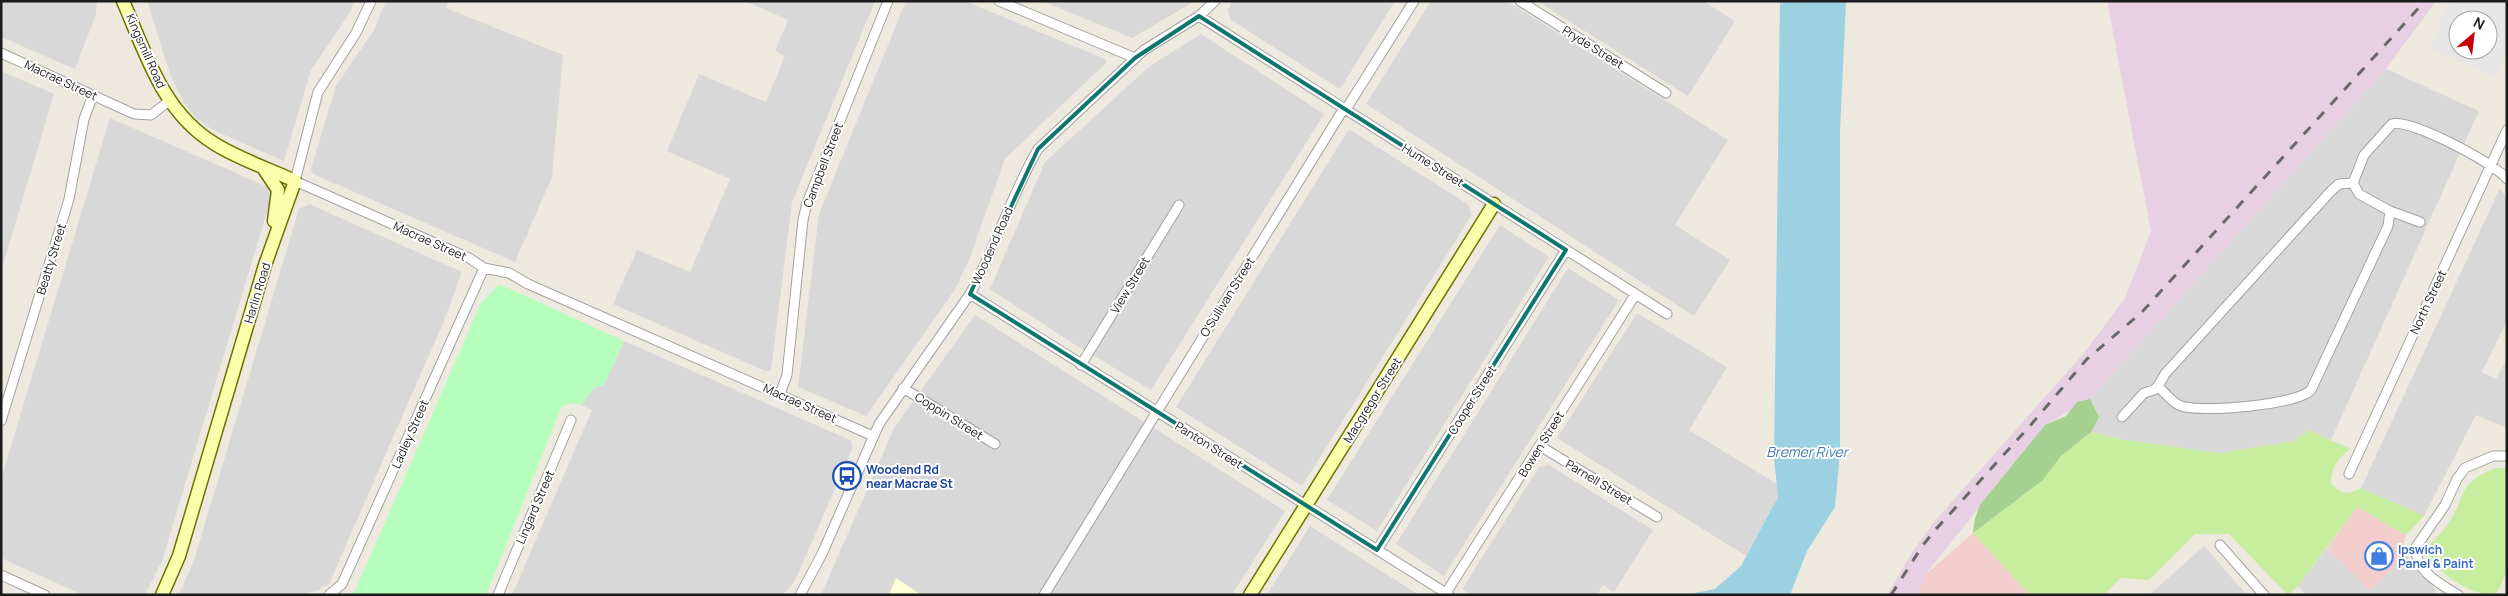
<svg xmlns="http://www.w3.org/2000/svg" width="2508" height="596" viewBox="0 0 2508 596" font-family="Manrope,sans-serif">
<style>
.residential{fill:#d9d8d8}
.commercial{fill:#f1cdcc}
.industrial{fill:#e7d0e3}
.education{fill:#fffed7}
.grass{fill:#c7ed9f}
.forest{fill:#a4d190}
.park{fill:#b6febb}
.parking{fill:#e7e7e7;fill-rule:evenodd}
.water{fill:#9bd1e0}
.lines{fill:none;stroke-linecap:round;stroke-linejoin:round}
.street-casing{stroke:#a2a2a2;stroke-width:11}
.secondary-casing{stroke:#697400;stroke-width:15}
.street{stroke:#fff;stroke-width:9}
.secondary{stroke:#fbffac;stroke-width:12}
.rail{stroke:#696969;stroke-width:3;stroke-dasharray:10 10;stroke-linecap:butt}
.marked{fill:none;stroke:#0f766e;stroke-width:4;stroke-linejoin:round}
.labels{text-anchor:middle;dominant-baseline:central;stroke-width:4;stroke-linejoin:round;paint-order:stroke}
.street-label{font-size:12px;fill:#1b1b1b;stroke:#fff}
.transit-label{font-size:12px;font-weight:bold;fill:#164399;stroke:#fff;text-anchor:start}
.shop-label{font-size:12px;font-weight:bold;fill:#366cbe;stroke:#fff;text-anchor:start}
.water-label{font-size:14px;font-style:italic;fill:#417ab1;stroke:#fff}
</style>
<rect width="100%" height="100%" fill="#eee9df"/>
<path class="residential" d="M1,1H97L96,14L75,69L1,37Z
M147,1H354L349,14L311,70L284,161L213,130L197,119L184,103L171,77Z
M386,1H449L446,8L563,55L552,177L515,262L313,174L311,169L336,86L374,30Z
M745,1H875L792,202L771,370L765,371L613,304L637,250L690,272L730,179L667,151L699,74L766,102L785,56L775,51L788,20Z
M906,1H965L1105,59L1107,62L1005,159L969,260L956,288L866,416L798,387L819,214Z
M1042,1H1195L1132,38Z
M1232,1H1395L1340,89L1231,20L1228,10Z
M1431,1H1507L1728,140L1675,225L1730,260L1694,316L1366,104Z
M1537,1H1703L1735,21L1688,96Z
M1201,34L1324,114L1151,390L1069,341L990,289L1045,162L1150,66Z
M2386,69L2479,111L2331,440L2309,430L2294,441L2219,453L2125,440L2091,432L2099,417L2090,399Z
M1,71L54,94L1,271Z
M110,118L268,187L272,195L162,561L145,595H83L1,558V479Z
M1349,129L1469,205L1471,216L1302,486L1176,407Z
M2500,188L2507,199V321L2482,372L2496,379L2507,358V428L2476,415L2424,516L2361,488Z
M309,204L462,272L443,323L329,584L318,590L302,595H179L194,560L299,209Z
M1500,225L1549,257L1377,531L1327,500Z
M1568,268L1619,300L1444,576L1396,544Z
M1637,313L1727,367L1689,430L1777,484L1778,497L1746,556L1557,438Z
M975,315L1285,511L1232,595H921L896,578L889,595H821L894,428Z
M624,341L850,440L853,447L801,567L794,582L783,595H512L592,410L581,405L594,388L604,385Z
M1549,465L1653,530L1614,592L1603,585L1597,595H1471L1462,589L1539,467Z
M1310,526L1419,595H1267Z
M2204,546L2247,595H2149Z
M2327,548L2370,590L2407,556L2436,590L2431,595H2306L2298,586Z"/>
<path class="commercial" d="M2357,507L2406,535L2404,543L2407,556L2370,590L2327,548Z
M1973,533L2030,595H1917L1925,575Z"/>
<path class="industrial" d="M2107,1H2436L2386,69L2090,399L2045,425L1925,575L1917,595H1887L1911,554L1934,522L2084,353L2125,298L2151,231Z"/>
<path class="education" d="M896,578L921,595H889Z"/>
<path class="grass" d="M2309,430L2350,449C2338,459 2331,467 2331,484C2341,494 2348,495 2361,488L2424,516L2406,535L2357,507L2298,586L2288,595L2229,534H2195L2149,580L2121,578L2103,595H2030L1973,533L2043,480L2061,456L2091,432L2125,440L2219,453L2294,441Z
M2496,468H2507V571L2496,595C2468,595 2443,575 2426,555C2429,540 2443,534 2450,521C2468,491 2458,483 2496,468Z"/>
<path class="forest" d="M2090,399L2099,417L2091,432L2061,456L2043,480L1973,533L1975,518L1980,505L2045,425L2066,416L2077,402Z"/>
<path class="park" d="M499,284L624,341L604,385L594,388L581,405L572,403L562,406L486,595H350L355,591L481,303Z"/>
<path class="parking" d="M2451,1H2507V51L2495,77L2429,48ZM2458,20H2488V50H2458Z"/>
<path class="water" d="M1780,1H1846L1840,131V453L1835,507L1807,551L1790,595H1685L1715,589L1741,566L1778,497L1774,458Z"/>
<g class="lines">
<defs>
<path id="street" d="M371,1L356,33L318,92L295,181L469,258L484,268L509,273L528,284L873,436
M999,1L1135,58
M1520,1L1666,93
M1199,16L1667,314
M1,53L134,114L151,115L169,101
M2353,183L2339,184L2331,191L2165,374L2158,386C2165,393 2172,403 2181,406C2202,413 2297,405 2311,390L2388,226L2390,211L2359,194L2353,183L2364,155L2392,124C2409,118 2495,163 2507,179
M2390,211L2420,222
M970,294L1449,595
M1081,365L1179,205
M903,388L995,444
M780,394L787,375L803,220L807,203L888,1
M2122,417L2144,393L2154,390L2158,386
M1,421L69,199L84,119L93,95
M1540,446L1657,517
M2349,474L2507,130
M2220,545L2264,595
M1377,550L1566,250
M1,575L45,595
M1446,593L1635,295
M329,595L342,584L484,268
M498,595L571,420
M800,595L822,554L879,424L970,294C996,247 1011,195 1038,149L1144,50L1199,16L1215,1
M1044,595L1341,113L1348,106L1414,1
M2458,595C2440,584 2414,570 2416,547L2445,505L2457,479L2465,468L2493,456H2507"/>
<path id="secondary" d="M123,1C146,54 163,113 215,144C239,159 269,169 295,181L265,265L179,556L162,595
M264,169L278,190L274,221
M1250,595L1494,204"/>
</defs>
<use href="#street" class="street-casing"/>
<use href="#secondary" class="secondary-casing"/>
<use href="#street" class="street"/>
<use href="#secondary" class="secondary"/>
<path class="rail" d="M1891,595L1923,545L1937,528L2029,427L2087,359L2142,312L2425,1"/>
</g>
<path class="marked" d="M1199,16L1566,250L1377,550L970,294L1038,149L1135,58Z"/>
<defs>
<symbol id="bus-ring" viewBox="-11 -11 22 22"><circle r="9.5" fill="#fff" stroke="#1a4fb4" stroke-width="1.5"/><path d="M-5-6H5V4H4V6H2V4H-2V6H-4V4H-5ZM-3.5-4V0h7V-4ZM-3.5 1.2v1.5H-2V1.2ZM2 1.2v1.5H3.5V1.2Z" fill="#1a4fb4"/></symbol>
<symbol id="shop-ring" viewBox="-11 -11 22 22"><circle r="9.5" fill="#fff" stroke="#3f7fe0" stroke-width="1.5"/><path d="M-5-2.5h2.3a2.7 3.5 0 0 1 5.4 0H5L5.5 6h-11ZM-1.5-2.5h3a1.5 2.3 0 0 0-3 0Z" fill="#3f7fe0"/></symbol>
</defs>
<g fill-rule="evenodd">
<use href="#bus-ring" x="831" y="460" width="32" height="32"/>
<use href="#shop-ring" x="2363" y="540" width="32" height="32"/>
</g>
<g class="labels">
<g class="street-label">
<text transform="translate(1593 47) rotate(32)">Pryde Street</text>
<text transform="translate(146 51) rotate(66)">Kingsmill Road</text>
<text transform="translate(61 80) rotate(25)">Macrae Street</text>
<text transform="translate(823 165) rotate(-69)">Campbell Street</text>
<text transform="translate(1433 165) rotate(32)">Hume Street</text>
<text transform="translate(430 241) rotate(24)">Macrae Street</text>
<text transform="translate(992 246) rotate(-66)">Woodend Road</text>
<text transform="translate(51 259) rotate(-73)">Beatty Street</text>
<text transform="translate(1130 285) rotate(-59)">View Street</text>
<text transform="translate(257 293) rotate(-73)">Harlin Road</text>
<text transform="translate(1227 297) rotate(-58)">O'Sullivan Street</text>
<text transform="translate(2428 302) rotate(-65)">North Street</text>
<text transform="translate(1372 400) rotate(-58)">Macgregor Street</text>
<text transform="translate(1472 400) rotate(-58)">Cooper Street</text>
<text transform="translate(800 403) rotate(24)">Macrae Street</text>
<text transform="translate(949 416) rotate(32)">Coppin Street</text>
<text transform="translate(410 434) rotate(-66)">Ladley Street</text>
<text transform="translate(1541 444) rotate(-58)">Bowen Street</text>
<text transform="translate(1209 445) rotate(32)">Panton Street</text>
<text transform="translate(1599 482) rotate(31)">Parnell Street</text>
<text transform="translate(535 507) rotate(-67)">Lingard Street</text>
</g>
<g class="transit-label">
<text x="866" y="469">Woodend Rd<tspan x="866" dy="14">near Macrae St</tspan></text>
</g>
<g class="shop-label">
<text x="2398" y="549">Ipswich<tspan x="2398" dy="14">Panel &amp; Paint</tspan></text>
</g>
<g class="water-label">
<text x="1807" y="451">Bremer River</text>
</g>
</g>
<rect width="2508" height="596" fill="none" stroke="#1b1b1b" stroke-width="5"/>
<g transform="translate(2473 35) rotate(28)"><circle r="24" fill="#ffffff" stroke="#a4a4a4"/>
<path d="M0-4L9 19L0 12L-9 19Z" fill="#c60003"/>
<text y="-8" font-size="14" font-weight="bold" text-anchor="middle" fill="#1b1b1b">N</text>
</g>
</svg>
